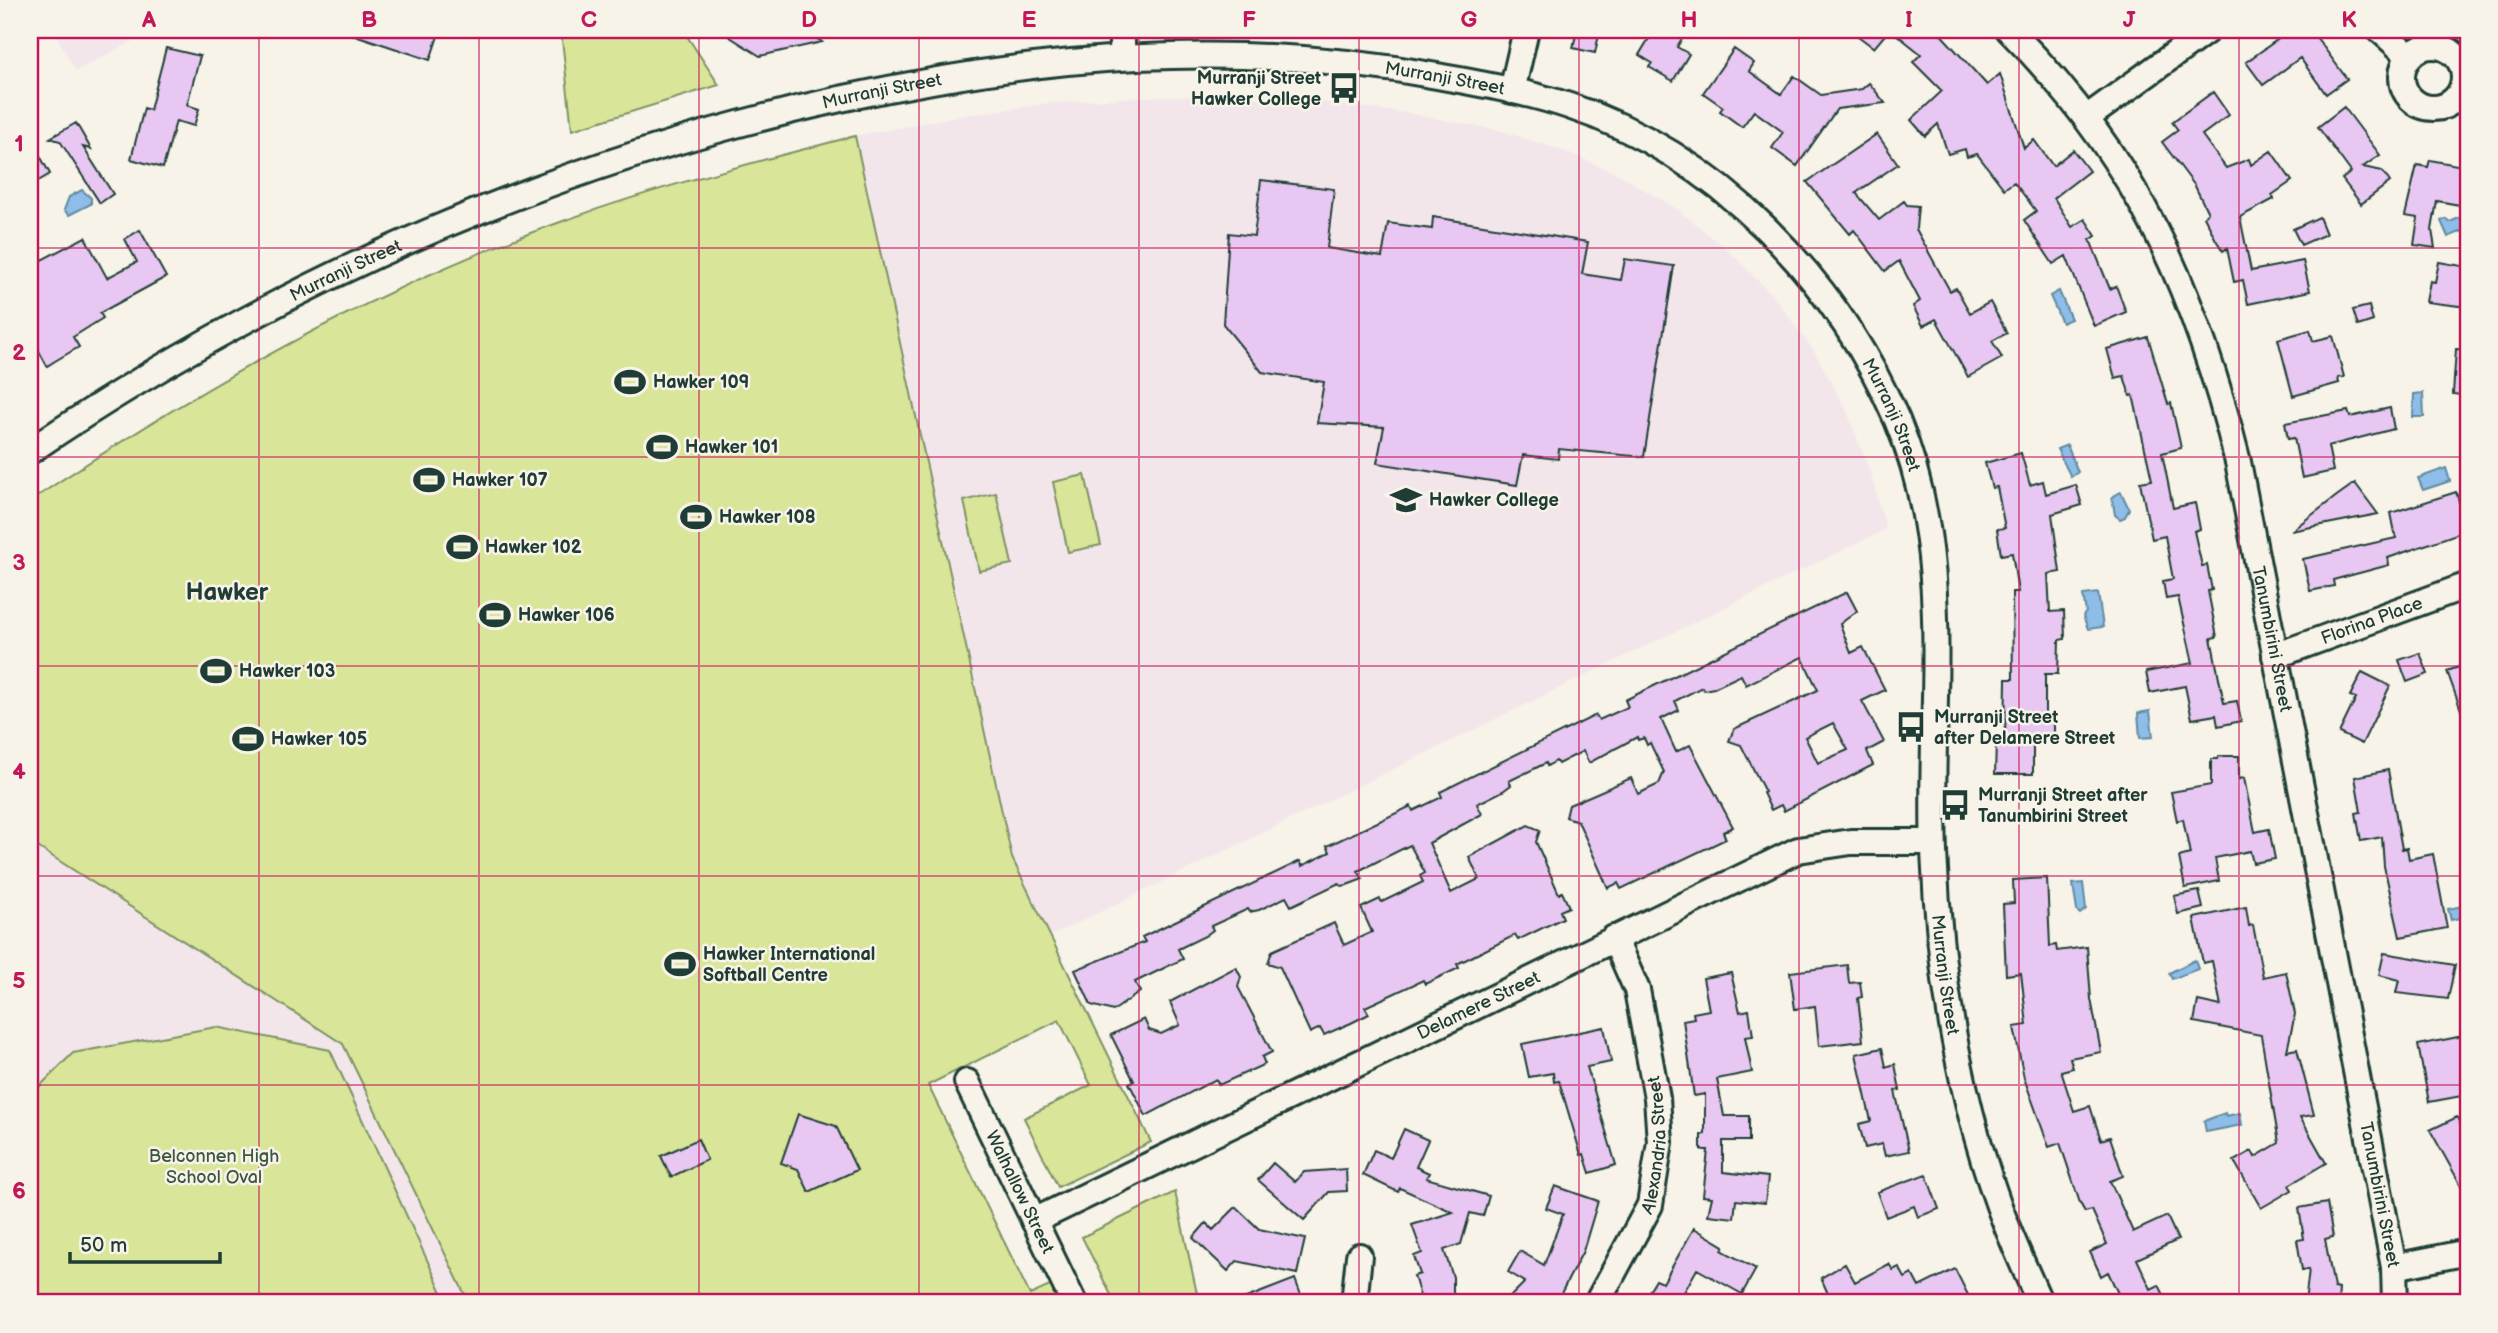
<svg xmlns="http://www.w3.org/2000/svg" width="2498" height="1333" viewBox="0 0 2498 1333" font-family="'Balsamiq Sans',sans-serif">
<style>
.built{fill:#f3e6eb}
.green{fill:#d9e699;stroke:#7c9266;stroke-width:2}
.water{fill:#8dbde8;stroke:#618aa0;stroke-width:2}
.building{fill:#e9c7f3;stroke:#1f3d34;stroke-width:2;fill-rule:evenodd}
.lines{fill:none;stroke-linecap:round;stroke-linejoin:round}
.minor-casing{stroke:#1f3d34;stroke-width:30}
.minor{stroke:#f7f3e8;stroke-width:24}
.grid{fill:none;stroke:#c2185b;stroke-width:2;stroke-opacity:0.55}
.labels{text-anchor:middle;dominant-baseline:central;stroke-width:5;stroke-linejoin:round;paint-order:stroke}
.poi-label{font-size:18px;font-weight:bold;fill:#1f3d34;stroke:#f7f3e8;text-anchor:start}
.street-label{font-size:18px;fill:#1f3d34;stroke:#f7f3e8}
.park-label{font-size:18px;fill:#3b5643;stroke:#f7f3e8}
.district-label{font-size:24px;font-weight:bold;fill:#1f3d34;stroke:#f7f3e8}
.neatline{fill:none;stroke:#c2185b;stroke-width:2.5}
.grid-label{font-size:23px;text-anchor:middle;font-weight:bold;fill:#c2185b}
</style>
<rect width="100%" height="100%" fill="#f7f3e8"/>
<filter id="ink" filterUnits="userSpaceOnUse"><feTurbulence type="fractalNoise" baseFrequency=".0143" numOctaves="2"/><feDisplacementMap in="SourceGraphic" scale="14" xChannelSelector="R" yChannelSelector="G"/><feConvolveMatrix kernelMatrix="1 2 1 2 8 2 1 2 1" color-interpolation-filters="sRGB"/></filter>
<g filter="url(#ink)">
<path class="built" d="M53,30H154L76,71Z
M1224,96L1311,101L1407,113L1502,131L1565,151L1620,175L1677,209L1729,251L1775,298L1814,351L1846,409L1870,471L1886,529L1051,936L1012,858L855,136L958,116L1050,103L1137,97Z
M30,842L343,1044L469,1303H30Z"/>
<path class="green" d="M561,30H683L719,85L572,130Z
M855,136L1012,858L1151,1142L1058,1187L1024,1118L1091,1085L1059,1020L928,1085L1030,1295L1052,1285L1061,1303H469L343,1044L30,842V501C200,388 373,288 566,220C661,186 758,161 855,136Z
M1085,475L1101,545L1068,552L1053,482Z
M996,493L1012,564L979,571L964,501Z
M216,1027L330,1050L447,1303H30V1096L73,1053Z
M1175,1192L1199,1303H1115L1082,1237Z"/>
<path class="water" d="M82,190L91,198V204L69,215L64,210L69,197Z
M2468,214V229L2448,237L2441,221L2446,219L2450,222Z
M2059,291L2071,319L2062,323L2050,296Z
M2423,393L2424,417H2413L2414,394Z
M2067,445L2078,472L2071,477L2057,449Z
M2446,468L2450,481L2423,490L2418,478Z
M2121,492L2129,509L2125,517L2120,519L2115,515L2112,497Z
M2098,593L2103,627L2088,629L2083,616L2086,612L2083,595Z
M2150,711L2153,737L2140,738L2138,713Z
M2083,883L2086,909L2080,914L2077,911L2073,884Z
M2468,905V916L2451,920L2448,909Z
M2195,960L2198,969L2172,979L2169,973Z
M2225,1113L2226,1116L2240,1113L2242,1125L2206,1132L2204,1121Z"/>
<path class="building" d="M350,30H440L430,60L349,33Z
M719,30H818L813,36L822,42L760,56Z
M1577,30H1600L1595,53L1573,48Z
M1654,30H1687L1677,47L1689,54L1673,81L1649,67L1652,63L1639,55Z
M1850,30H1889L1874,48Z
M1891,30H1937L1987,85L2000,74L2024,148L2034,140L2053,166L2073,150L2089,171L2054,198L2072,227L2085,219L2096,236L2090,240L2110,289L2116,286L2126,312L2094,326L2066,256L2053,264L2024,220L2036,211L2014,182L2004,189L1977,154L1967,157L1965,149L1948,154L1938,124L1925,136L1911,120L1942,91L1913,62L1921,54Z
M2291,30H2311L2347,79L2326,94L2300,58L2263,85L2246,62Z
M166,48L200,56L187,105L199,109L194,126L176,121L163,168L131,159L144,108L150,110Z
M1734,49L1754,63L1749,71L1781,94L1794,76L1821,95L1862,89L1869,83L1885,103L1837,109L1797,166L1772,148L1783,132L1754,111L1742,127L1720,111L1723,107L1703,93Z
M2213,92L2229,115L2202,135L2226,168L2249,159L2251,165L2271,151L2292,181L2272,195L2274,199L2240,217L2251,271L2303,261L2310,291L2248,304L2243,280L2234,282L2227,248L2223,251L2216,240L2204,216L2208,213L2195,186L2162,142L2178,130L2172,122Z
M2344,107L2380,155L2363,167L2382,171L2390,182L2361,204L2342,179L2351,172L2318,127Z
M76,123L91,149L83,147L113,194L100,203L60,141L50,138Z
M1877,134L1898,164L1856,193L1879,220L1904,201L1907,205L1918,206L1916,229L1950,291L1956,288L1970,313L1990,302L2007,333L1992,341L2002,358L1968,377L1936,319L1923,326L1913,306L1920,301L1899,261L1885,271L1854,230L1850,234L1807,182Z
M30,138L50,174L30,186Z
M2430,160L2468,167V196L2462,195L2460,205L2437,201L2432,230L2435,248L2414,245L2418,218L2405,216L2417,165L2428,167Z
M1261,180L1334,189L1327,248L1382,257L1388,223L1432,229L1433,217L1588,242L1582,274L1621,280L1625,259L1674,266L1644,457L1559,449L1558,459L1523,455L1517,485L1377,463L1384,427L1317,423L1324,382L1262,372L1223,324L1229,233L1254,236Z
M2319,217L2326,234L2301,245L2293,229Z
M140,230L166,277L100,313L103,318L73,337L79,347L55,361L47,366L39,351L30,356V266L85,237L107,278L137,262L125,239Z
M2439,262L2468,267V307L2426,302L2430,281L2435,282Z
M2369,306L2373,321L2358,326L2353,310Z
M2310,330L2313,341L2333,336L2344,377L2338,378L2339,383L2293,396L2278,339Z
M2148,337L2168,404L2171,403L2181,448L2162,453L2173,508L2195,503L2200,529L2194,531L2202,566L2207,565L2212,590L2208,591L2217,637L2211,638L2224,703L2237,701L2241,721L2218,726L2216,715L2192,719L2185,686L2150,693L2146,672L2193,663L2178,597L2166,599L2163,581L2173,579L2165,536L2152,539L2140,482L2152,480L2133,395L2130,396L2124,376L2115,378L2107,349Z
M2456,349L2468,350V396L2453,394Z
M2390,408L2394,429L2328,446L2333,471L2302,478L2294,438L2288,439L2285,423L2348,411L2350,417Z
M2021,453L2030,485L2043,481L2046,494L2076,485L2082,505L2052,514L2060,572L2048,574L2050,612L2064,611L2065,639L2059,640L2058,674H2045V715H2054V742L2033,741V774H1995L1996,743H2005L2006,679H2013L2012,592H2018L2012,553L2001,555L1997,529L2005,528L1997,487L1992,488L1985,463Z
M2355,483L2378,514L2291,531L2338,495Z
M2456,492L2468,530L2388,558L2389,565L2333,580L2334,586L2310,591L2303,559L2396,538L2391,513Z
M1847,592L1857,611L1840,624L1851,653L1863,647L1885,690L1862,701L1884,742L1867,751L1873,765L1784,811L1781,805L1771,810L1763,793L1765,792L1741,745L1729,741L1734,729L1818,690L1802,657L1746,685L1741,675L1714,688L1704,690L1702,687L1675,701L1679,710L1661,719L1676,752L1690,745L1733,827L1723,832L1726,839L1621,889L1618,883L1608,888L1578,821L1566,817L1569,805L1631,778L1638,794L1659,784L1664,772L1650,743L1647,745L1644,738L1638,740L1637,737L1589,763L1583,751L1558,764L1556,761L1547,766L1546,763L1509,781L1511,785L1503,791L1477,804L1482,814L1429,843L1451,893L1479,879L1469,857L1528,825L1540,830L1536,842L1559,894L1562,892L1569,907L1560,911L1563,918L1518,940L1515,935L1457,964L1459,968L1425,984L1423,980L1365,1007L1369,1014L1351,1023L1324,1035L1320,1028L1310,1033L1280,967L1268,963L1272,951L1334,923L1344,945L1372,932L1361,908L1380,899L1382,902L1423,882L1420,876L1425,873L1410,845L1358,871L1363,879L1347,885L1341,886L1339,883L1291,906L1286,897L1259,910L1250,912L1248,909L1211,926L1213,930L1205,936L1178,949L1183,959L1135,982L1140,992L1113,1011L1091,1005L1075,970L1145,942L1142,937L1300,861L1302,866L1330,852L1327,846L1411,806L1413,811L1442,797L1440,792L1596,715L1599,720L1628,707L1625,700ZM1833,723L1848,750L1818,763L1805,737Z
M2420,653L2428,674L2407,682L2399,660Z
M2468,664V723L2466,724L2447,671Z
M2362,672L2390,686L2362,744L2339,733L2356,698L2350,696Z
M2219,756H2239V779L2244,778L2255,832L2269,829L2275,859L2253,863L2250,851L2215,858L2219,881L2185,888L2179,857L2190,854L2183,819L2177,821L2171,792L2211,785V759H2218Z
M2388,770L2402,849L2407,848L2409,859L2433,854L2447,928L2400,937L2384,866L2382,837L2361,841L2356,813L2361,812L2355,777Z
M2047,878L2050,946L2056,945L2057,951L2087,947L2091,999L2101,1052L2070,1058L2073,1068L2061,1071L2074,1111L2090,1106L2101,1140L2110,1137L2123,1176L2110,1181L2133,1232L2167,1216L2178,1240L2137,1259L2151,1289L2159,1285L2168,1303H2119L2122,1302L2108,1272L2101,1276L2090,1252L2107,1244L2092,1210L2085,1212L2080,1203L2060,1143L2049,1147L2024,1078L2014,1027L2027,1025L2021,973L2006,975L2003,904L2014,903L2013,880Z
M2199,891L2203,908L2178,914L2174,896Z
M2246,907L2249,926L2253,925L2263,977L2286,972L2295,1014L2287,1051L2297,1049L2314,1115L2300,1117L2326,1163L2289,1185L2292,1190L2261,1208L2234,1161L2252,1151L2255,1157L2279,1143L2261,1035L2194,1022L2198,1001L2221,1006L2212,961L2203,963L2194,918Z
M2384,953L2455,965L2448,999L2396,993L2399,980L2379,975Z
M1847,965L1849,983L1860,982L1862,997L1858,998L1863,1041L1819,1046L1815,1006L1795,1009L1790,972Z
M1236,967L1241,977L1238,987L1272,1052L1262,1057L1265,1064L1219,1085L1216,1079L1146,1116L1129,1083L1134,1081L1111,1035L1144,1019L1149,1030L1161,1034L1180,1025L1170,1002Z
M1731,973L1740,1012L1749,1010L1753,1036L1745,1037L1752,1072L1717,1079L1724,1116H1749V1141H1723V1172L1768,1177L1765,1203L1736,1200L1734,1218L1708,1215L1712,1197L1703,1196L1708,1150H1701V1135L1705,1134V1094L1694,1096L1683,1020L1694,1018L1693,1013L1709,1010L1703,978Z
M1604,1027L1611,1062L1587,1067L1616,1165L1590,1173L1584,1154L1581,1155L1559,1081L1554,1082L1553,1073L1529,1077L1522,1044Z
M2468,1035V1062L2462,1064L2467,1095L2429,1102L2418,1045Z
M1882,1048L1886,1067L1895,1064L1900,1090L1895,1091L1909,1151L1885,1156L1882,1144L1865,1148L1859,1124L1871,1121L1856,1054Z
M798,1114L836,1126L857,1170L809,1192L798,1169L781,1163Z
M2457,1117L2468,1142V1198L2430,1130Z
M1404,1129L1428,1140L1416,1167L1429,1173L1426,1178L1489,1196L1483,1216L1470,1213L1461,1244L1444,1250L1453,1277V1303H1422L1414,1276L1420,1274L1414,1256L1422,1253L1412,1225L1453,1212L1400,1188L1398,1192L1363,1175L1374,1150L1391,1158Z
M698,1139L707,1160L671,1177L661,1156Z
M1273,1163L1295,1182L1304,1172L1346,1169L1347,1191L1329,1192L1304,1220L1258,1180Z
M1926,1174L1939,1209L1918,1217L1914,1206L1886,1217L1877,1192Z
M1555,1186L1598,1201L1583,1251L1556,1303H1504L1525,1282L1508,1272L1520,1251L1544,1265L1563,1214L1546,1208Z
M2327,1203L2333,1237L2325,1239L2334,1288L2339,1289L2338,1303H2305L2309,1269L2302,1270L2297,1240L2304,1239L2299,1208Z
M1236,1207L1259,1229L1305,1239L1297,1274L1237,1261L1228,1271L1193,1238L1206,1223L1213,1230Z
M1694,1228L1724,1246L1722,1250L1756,1269L1742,1294L1697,1269L1678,1303H1642L1656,1280L1663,1283Z
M1845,1264L1855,1282L1889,1264L1893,1270L1899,1267L1905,1278L1912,1274L1919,1287L1955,1269L1969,1297L1958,1303H1832L1821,1278Z
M1295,1279L1304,1303H1237L1236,1302Z"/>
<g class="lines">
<defs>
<g id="minor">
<path d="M1121,30L1123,56"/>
<path id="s1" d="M2009,30C2136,157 2195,289 2238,462L2394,1267L2395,1303"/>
<path d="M2380,30L2409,56"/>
<circle cx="2433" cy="77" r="31"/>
<path d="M1512,91L1526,30"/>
<path d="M2088,117L2208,30"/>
<path id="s2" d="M30,451C277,283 549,164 840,99C1040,55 1234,39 1437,76C1482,84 1527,92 1569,106C1718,155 1836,279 1897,420C1956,559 1928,707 1934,852C1939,973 1958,1092 1999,1206C2011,1239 2026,1271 2040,1303"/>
<path id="s3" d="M2275,656L2468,585"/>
<path id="s4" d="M967,1082L1074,1303"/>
<path id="s5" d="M1034,1221L1798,850L1851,842H1933"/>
<path d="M2394,1267L2468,1252"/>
<path d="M1354,1303L1359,1256"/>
<path id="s6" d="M1597,1303L1650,1205L1660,1142L1657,1098L1637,990L1614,938"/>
</g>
</defs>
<use href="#minor" class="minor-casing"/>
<use href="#minor" class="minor"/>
</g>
</g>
<path class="grid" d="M259,30V1303M479,30V1303M699,30V1303M919,30V1303M1139,30V1303M1359,30V1303M1579,30V1303M1799,30V1303M2019,30V1303M2239,30V1303M30,248H2468M30,457H2468M30,666H2468M30,876H2468M30,1085H2468"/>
<defs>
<symbol id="bus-bare" viewBox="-9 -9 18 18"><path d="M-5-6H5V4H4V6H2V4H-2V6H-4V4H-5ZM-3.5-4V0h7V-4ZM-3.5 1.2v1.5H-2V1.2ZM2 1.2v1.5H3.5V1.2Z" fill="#1f3d34" stroke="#f7f3e8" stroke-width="2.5" paint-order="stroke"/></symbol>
<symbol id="stadium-bare" viewBox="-9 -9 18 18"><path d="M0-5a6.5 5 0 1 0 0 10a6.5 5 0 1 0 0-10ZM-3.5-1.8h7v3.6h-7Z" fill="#1f3d34" stroke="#f7f3e8" stroke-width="2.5" paint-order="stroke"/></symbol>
<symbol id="school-bare" viewBox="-9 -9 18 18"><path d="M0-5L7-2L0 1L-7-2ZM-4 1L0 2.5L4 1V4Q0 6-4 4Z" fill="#1f3d34" stroke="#f7f3e8" stroke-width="2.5" paint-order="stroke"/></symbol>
</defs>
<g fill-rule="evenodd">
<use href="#bus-bare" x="1322" y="66" width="44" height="44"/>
<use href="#stadium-bare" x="608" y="360" width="44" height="44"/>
<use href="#stadium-bare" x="640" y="425" width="44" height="44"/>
<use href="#stadium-bare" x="407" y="458" width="44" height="44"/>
<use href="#school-bare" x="1384" y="478" width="44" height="44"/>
<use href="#stadium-bare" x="674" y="495" width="44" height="44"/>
<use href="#stadium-bare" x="440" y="525" width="44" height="44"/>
<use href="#stadium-bare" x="473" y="593" width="44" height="44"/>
<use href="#stadium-bare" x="194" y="649" width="44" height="44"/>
<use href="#bus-bare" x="1889" y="705" width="44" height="44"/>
<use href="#stadium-bare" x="226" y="717" width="44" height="44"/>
<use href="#bus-bare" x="1933" y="783" width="44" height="44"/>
<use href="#stadium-bare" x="658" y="942" width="44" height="44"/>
</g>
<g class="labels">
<g class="poi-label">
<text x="1321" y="78" text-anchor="end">Murranji Street<tspan x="1321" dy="21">Hawker College</tspan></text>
<text x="653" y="382">Hawker 109</text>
<text x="685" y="447">Hawker 101</text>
<text x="452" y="480">Hawker 107</text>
<text x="1429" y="500">Hawker College</text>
<text x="719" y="517">Hawker 108</text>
<text x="485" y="547">Hawker 102</text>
<text x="518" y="615">Hawker 106</text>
<text x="239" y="671">Hawker 103</text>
<text x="1934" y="717">Murranji Street<tspan x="1934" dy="21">after Delamere Street</tspan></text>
<text x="271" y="739">Hawker 105</text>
<text x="1978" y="795">Murranji Street after<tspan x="1978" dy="21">Tanumbirini Street</tspan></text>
<text x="703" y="954">Hawker International<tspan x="703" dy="21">Softball Centre</tspan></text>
</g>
<g class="street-label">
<text stroke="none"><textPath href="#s2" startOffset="1498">Murranji Street</textPath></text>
<text stroke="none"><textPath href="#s2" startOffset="931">Murranji Street</textPath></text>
<text stroke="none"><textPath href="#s2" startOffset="364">Murranji Street</textPath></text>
<text stroke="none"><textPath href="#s2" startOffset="2086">Murranji Street</textPath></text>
<text stroke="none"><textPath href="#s3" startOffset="103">Florina Place</textPath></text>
<text stroke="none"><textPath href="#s1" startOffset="676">Tanumbirini Street</textPath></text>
<text stroke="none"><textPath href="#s2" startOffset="2653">Murranji Street</textPath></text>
<text stroke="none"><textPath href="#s5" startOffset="494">Delamere Street</textPath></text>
<text stroke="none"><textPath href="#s6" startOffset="172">Alexandria Street</textPath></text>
<text stroke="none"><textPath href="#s4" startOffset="122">Walhallow Street</textPath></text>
<text stroke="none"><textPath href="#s1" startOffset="1242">Tanumbirini Street</textPath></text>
</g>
<g class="park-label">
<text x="214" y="1156">Belconnen High<tspan x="214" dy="21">School Oval</tspan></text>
</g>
<g class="district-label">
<text x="227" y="592">Hawker</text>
</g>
</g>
<rect width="2498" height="1333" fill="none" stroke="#f7f3e8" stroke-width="77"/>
<path d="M70 1252v10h150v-10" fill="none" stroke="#1f3d34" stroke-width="3.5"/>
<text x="80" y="1252" font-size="21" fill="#1f3d34" stroke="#f7f3e8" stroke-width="5" paint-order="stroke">50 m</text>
<rect x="38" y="38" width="2422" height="1256" class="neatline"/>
<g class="grid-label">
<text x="149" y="27">A</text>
<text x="369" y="27">B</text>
<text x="589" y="27">C</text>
<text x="809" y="27">D</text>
<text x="1029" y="27">E</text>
<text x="1249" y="27">F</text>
<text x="1469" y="27">G</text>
<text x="1689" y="27">H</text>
<text x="1909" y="27">I</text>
<text x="2129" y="27">J</text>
<text x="2349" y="27">K</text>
<text x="19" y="151">1</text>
<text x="19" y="360">2</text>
<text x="19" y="570">3</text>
<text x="19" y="779">4</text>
<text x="19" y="988">5</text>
<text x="19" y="1198">6</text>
</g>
</svg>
